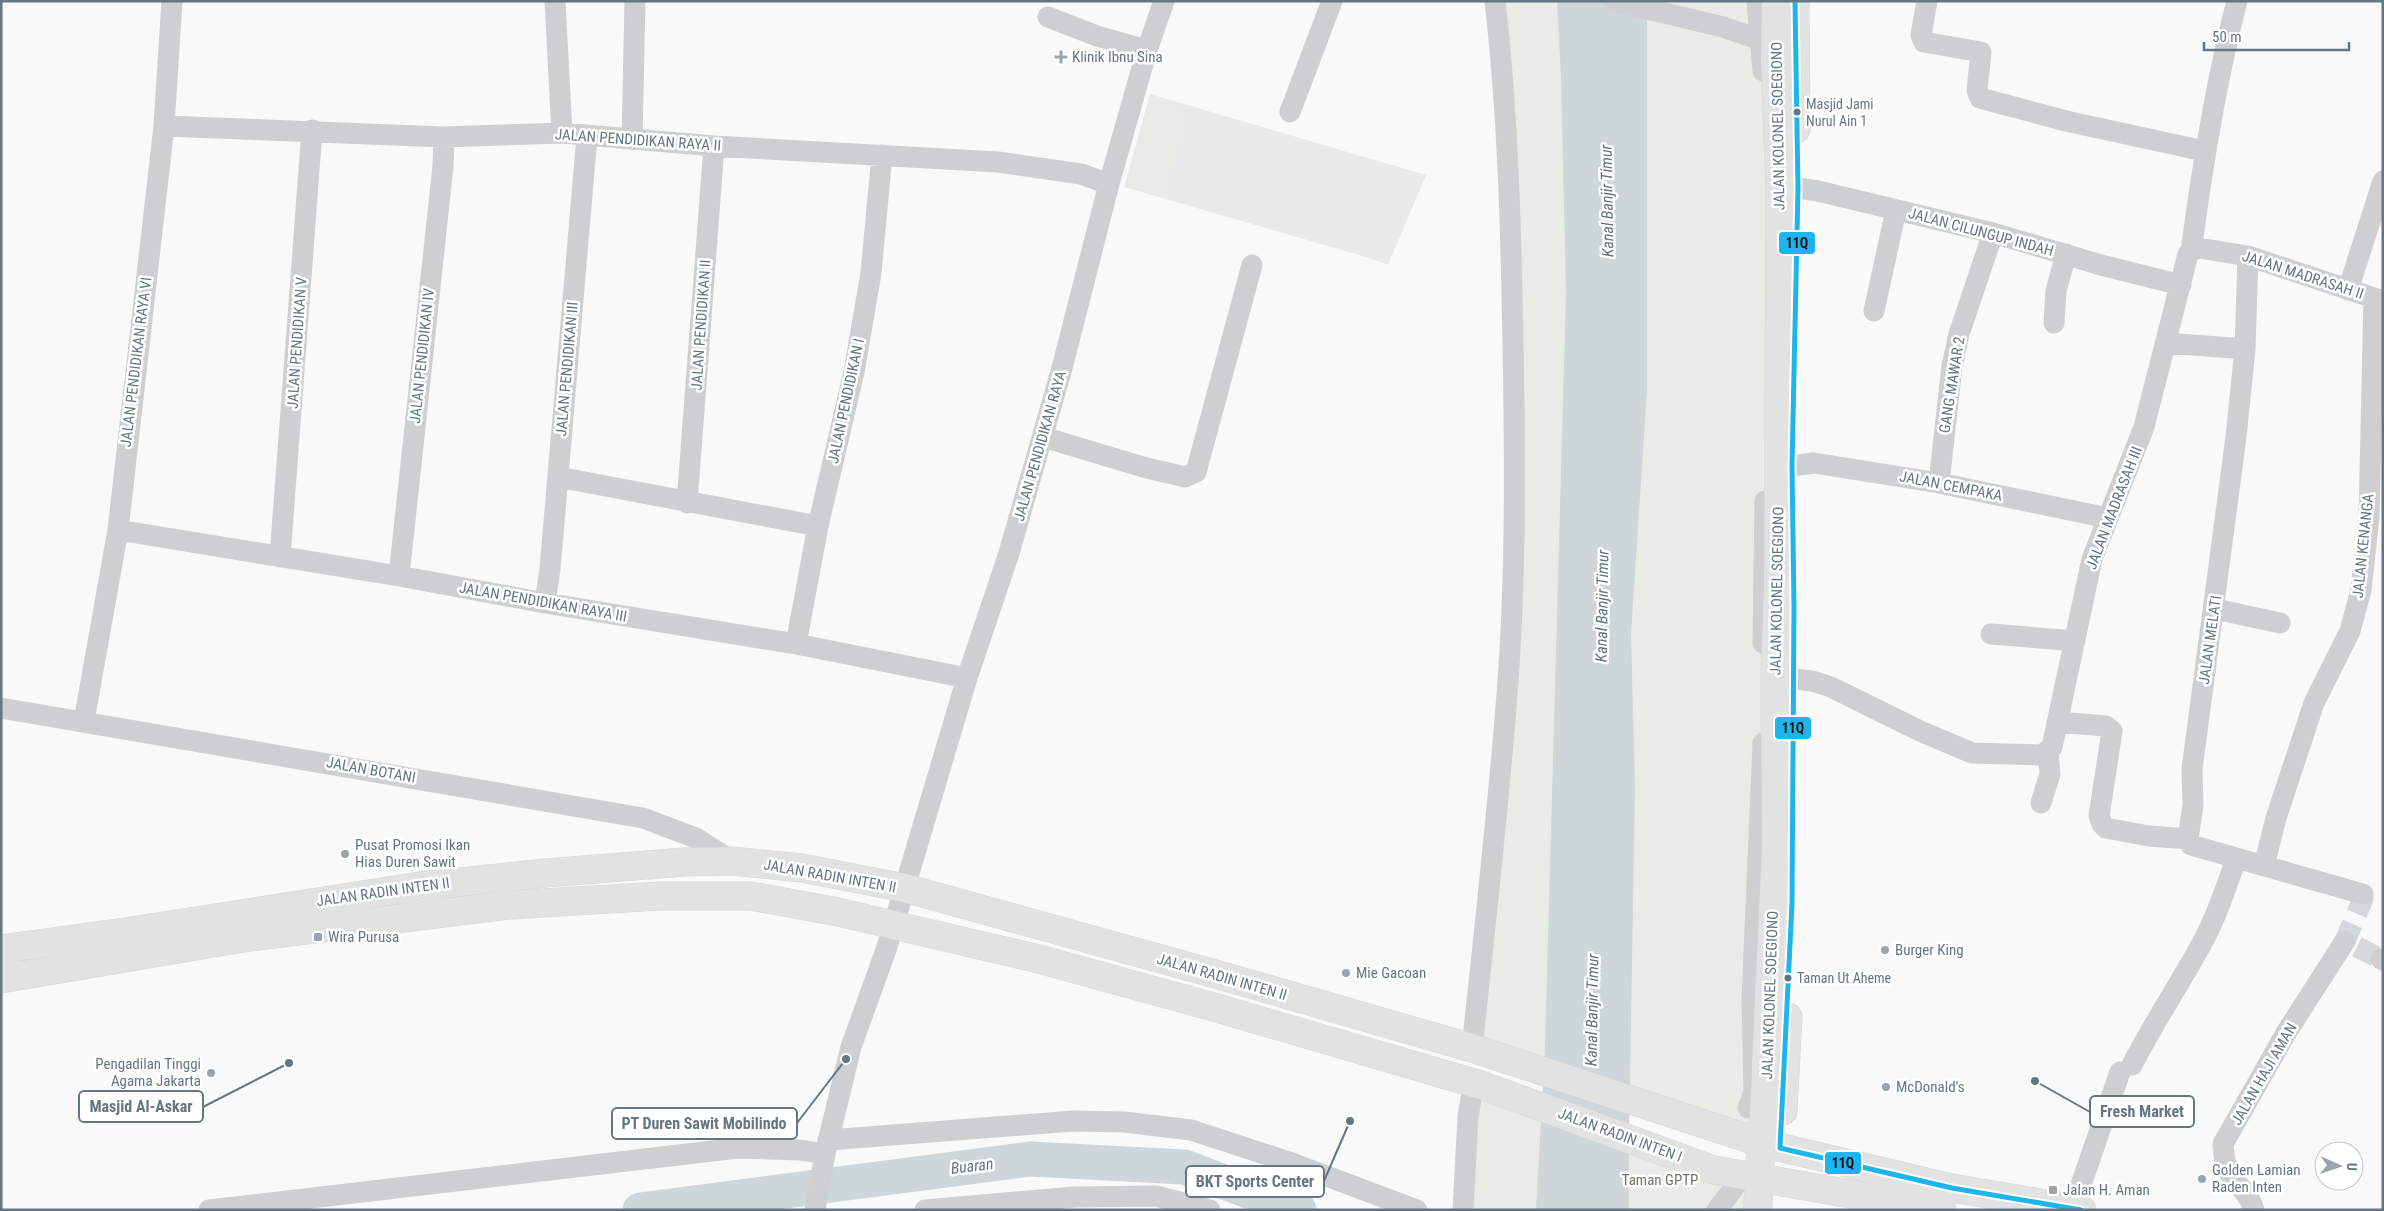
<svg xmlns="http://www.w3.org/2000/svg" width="2384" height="1211" viewBox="0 0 2384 1211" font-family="'Roboto Condensed',sans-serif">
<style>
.built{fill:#e8e9e9}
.green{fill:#e8ebe6}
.water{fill:#ced6d9}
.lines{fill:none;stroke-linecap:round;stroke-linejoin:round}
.river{stroke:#ced6d9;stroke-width:35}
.minor-tunnel{stroke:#d4d8dc;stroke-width:21;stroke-dasharray:21 11;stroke-linecap:butt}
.major-casing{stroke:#d5d6d7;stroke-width:29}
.minor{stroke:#cecfd0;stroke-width:21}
.major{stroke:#e1e2e2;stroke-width:28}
.bus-1-casing{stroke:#fff;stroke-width:9}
.bus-1{stroke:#1eb5ec;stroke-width:5}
.poi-dot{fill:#99a4ac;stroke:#fff;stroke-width:2}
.bus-dot{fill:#657683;stroke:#fff;stroke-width:2}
.labels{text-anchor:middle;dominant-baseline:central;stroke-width:5;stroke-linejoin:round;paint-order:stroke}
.bus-label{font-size:14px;fill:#657683;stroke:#fff;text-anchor:start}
.poi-label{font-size:15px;fill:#657683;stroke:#fff;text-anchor:start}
.street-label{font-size:15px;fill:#657683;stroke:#fff}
.park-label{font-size:15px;fill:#687a64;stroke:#fff}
.water-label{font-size:16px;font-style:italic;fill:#60757c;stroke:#fff}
.leader{fill:none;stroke:#657683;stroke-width:2}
.callout-dot{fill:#657683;stroke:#fff;stroke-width:2}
.callout{fill:#fff;stroke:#657683;stroke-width:2}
.callout-label{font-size:16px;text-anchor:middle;font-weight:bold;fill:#657683}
.line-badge{stroke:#fff;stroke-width:2}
.pale-badge-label{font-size:14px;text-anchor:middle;font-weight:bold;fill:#111}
</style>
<rect width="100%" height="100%" fill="#f9f9f9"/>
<path class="built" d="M1150,94L1426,175L1388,265L1366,257L1124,187Z"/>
<path class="green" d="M1493,1H1776L1762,1143L1472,1048L1508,679L1514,397Z
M1152,103L1187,113L1164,196L1129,187Z
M1474,1083L1727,1172L1743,1194L1751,1210H1463Z"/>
<path class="water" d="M1557,1H1647V390L1631,634L1635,787L1629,1137V1210H1536L1545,1047L1566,292L1561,76Z"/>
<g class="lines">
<path class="river" d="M640,1210L1030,1159L1184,1167L1299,1210"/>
<path class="minor-tunnel" d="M2363,894V899L2345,941L2381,959"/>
<defs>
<path id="major" d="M1795,2L1796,129
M1,949L125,932L420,886L546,873L684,862L732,861L802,868L905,888L1226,977L1472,1048L1762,1143L1952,1188L2082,1210
M1,979L243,938L509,905L660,896H751L838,912L1035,958L1210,1006L1484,1086L1714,1170C1790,1184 1866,1197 1942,1210
M1783,1111L1788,1017
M1758,1210C1758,1161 1766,1113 1766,1064L1776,848L1775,670L1778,593L1780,189L1775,60L1776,1"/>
</defs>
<use href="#major" class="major-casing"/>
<path class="minor" d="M555,1L562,133
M1614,1L1723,27L1761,40
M1757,1L1763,71
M1927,1L1921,35L1924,42L1981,52L1977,90L1980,98L2066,121L2204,151
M1048,17L1097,36L1147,50
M1290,112L1332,1
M164,126L444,137L562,133L714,146L998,162L1081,174L1109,184
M632,140L635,1
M1780,189L1798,188L1818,191L1993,233L2101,265L2181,285
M2193,250L2192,244C2203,162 2216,81 2237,1
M2193,250L2199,248L2248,256L2383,301
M2248,256L2245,349L2236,437L2192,769L2193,805L2188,839L2191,845L2363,894
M2348,290L2383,181
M1874,311L1896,210
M2054,323L2056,291L2066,254
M2166,343L2245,349
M1043,437L1143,467L1185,477L1196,472L1252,265
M1792,466L1814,463L1939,483L2108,518
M558,477L818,526
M1939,483L1952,366L1959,334L1993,233
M687,503L714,146
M118,530L399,576L545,603L796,644L967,678
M280,557L312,130
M399,576L443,166L444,137
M545,603L550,569L587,136
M2215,609L2280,623
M1991,634L2075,641
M1763,643L1765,501
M796,644L818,526L854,372L871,273L882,155
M1794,679L1812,681L1831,687L1920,731L1972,753L2042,755L2052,747L2092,559L2144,427L2188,254L2193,250
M1,708L643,818L696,838L732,861
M84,721L118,530L164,126L172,1
M2057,722L2106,726L2112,731L2099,816L2102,824L2106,828L2149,836L2188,839
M2041,803L2050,774L2048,752
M2264,866L2276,818L2314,703L2350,631L2361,590L2369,517L2374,298
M2381,959L2383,960
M1472,1048C1485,926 1499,804 1508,681C1516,569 1515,456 1513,344C1511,229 1508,115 1495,1
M2132,1065C2153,1024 2179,985 2201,945C2216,918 2226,888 2236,859
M1748,1108L1754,1092L1752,1000L1763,743
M828,1140L1073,1121L1124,1122L1191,1130L1292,1163L1417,1210
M2073,1208L2120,1072
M209,1210L738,1148L800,1150L825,1154
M815,1210L825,1154L851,1047L887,947L967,678L1009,553L1062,368L1109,184L1147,50L1164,1
M925,1210L1074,1197L1156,1196L1210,1210
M1463,1210L1468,1116L1474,1083
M1717,1210L1736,1185
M2254,1210C2250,1194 2237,1186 2229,1172C2224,1163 2224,1154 2223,1144L2286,1033L2345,941"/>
<use href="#major" class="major"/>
<defs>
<path id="bus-1" d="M1795,1L1798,188L1792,466L1794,606L1792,904L1780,1148L1952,1188L2081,1210"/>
</defs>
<use href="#bus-1" class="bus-1-casing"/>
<use href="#bus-1" class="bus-1"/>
</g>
<g class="poi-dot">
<path d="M1058.5 49.5h5v5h5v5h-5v5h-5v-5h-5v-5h5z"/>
<circle cx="345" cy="854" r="5"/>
<rect x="313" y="932" width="10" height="10" rx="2.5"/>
<circle cx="1885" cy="950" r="5"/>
<circle cx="1346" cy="973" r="5"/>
<circle cx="211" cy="1073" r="5"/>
<circle cx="1886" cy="1087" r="5"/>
<circle cx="2202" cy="1179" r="5"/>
<rect x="2048" y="1185" width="10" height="10" rx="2.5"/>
</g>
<g class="bus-dot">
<circle cx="1797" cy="112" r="4.5"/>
<circle cx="1788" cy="978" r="4.5"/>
</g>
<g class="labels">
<g class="bus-label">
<text x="1806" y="104">Masjid Jami<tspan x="1806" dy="17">Nurul Ain 1</tspan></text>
<text x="1797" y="978">Taman Ut Aheme</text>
</g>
<g class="poi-label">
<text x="1072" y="57">Klinik Ibnu Sina</text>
<text x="355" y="845">Pusat Promosi Ikan<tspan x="355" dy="17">Hias Duren Sawit</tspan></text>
<text x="328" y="937">Wira Purusa</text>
<text x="1895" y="950">Burger King</text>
<text x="1356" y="973">Mie Gacoan</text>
<text x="201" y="1064" text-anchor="end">Pengadilan Tinggi<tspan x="201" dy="17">Agama Jakarta</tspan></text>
<text x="1896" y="1087">McDonald's</text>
<text x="2212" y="1170">Golden Lamian<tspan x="2212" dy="17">Raden Inten</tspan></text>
<text x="2063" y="1190">Jalan H. Aman</text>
</g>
<g class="street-label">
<text transform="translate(1778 126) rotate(-91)">JALAN KOLONEL SOEGIONO</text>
<text transform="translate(638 140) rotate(4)">JALAN PENDIDIKAN RAYA II</text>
<text transform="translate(1981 232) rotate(15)">JALAN CILUNGUP INDAH</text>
<text transform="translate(2303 275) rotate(18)">JALAN MADRASAH II</text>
<text transform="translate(701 325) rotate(-86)">JALAN PENDIDIKAN II</text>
<text transform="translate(297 343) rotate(-86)">JALAN PENDIDIKAN V</text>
<text transform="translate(422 356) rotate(-84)">JALAN PENDIDIKAN IV</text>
<text transform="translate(136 362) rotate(-83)">JALAN PENDIDIKAN RAYA VI</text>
<text transform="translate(567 369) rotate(-85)">JALAN PENDIDIKAN III</text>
<text transform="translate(1952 385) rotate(-81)">GANG MAWAR 2</text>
<text transform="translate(846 401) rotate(-78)">JALAN PENDIDIKAN I</text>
<text transform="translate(1040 446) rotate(-74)">JALAN PENDIDIKAN RAYA</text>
<text transform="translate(1951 486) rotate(11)">JALAN CEMPAKA</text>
<text transform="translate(2114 508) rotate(-69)">JALAN MADRASAH III</text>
<text transform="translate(2363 546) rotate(-84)">JALAN KENANGA</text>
<text transform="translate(1777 591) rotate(-89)">JALAN KOLONEL SOEGIONO</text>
<text transform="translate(543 602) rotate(10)">JALAN PENDIDIKAN RAYA III</text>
<text transform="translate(2210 640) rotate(-82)">JALAN MELATI</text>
<text transform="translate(371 770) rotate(10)">JALAN BOTANI</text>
<text transform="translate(830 876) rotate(10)">JALAN RADIN INTEN II</text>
<text transform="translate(383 892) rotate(-8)">JALAN RADIN INTEN II</text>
<text transform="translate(1222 977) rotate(16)">JALAN RADIN INTEN II</text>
<text transform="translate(1770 995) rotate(-88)">JALAN KOLONEL SOEGIONO</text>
<text transform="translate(2264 1074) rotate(-60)">JALAN HAJI AMAN</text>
<text transform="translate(1620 1135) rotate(20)">JALAN RADIN INTEN I</text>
</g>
<g class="park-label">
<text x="1660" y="1180">Taman GPTP</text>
</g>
<g class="water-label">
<text transform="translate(1607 201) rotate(-91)">Kanal Banjir Timur</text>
<text transform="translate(1602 606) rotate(-89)">Kanal Banjir Timur</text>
<text transform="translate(1592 1010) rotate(-89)">Kanal Banjir Timur</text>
<text transform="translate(972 1166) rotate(-7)">Buaran</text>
</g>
</g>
<path class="leader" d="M289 1063L203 1107M2035 1081L2090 1112M846 1059L797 1123M1350 1121L1324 1181"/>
<g class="callout-dot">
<circle cx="289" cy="1063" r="5"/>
<circle cx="2035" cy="1081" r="5"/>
<circle cx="846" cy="1059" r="5"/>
<circle cx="1350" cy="1121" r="5"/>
</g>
<g class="callout">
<rect x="79" y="1091" width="124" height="31" rx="5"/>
<rect x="2090" y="1096" width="104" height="31" rx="5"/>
<rect x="612" y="1108" width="185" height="31" rx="5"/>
<rect x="1186" y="1166" width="138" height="31" rx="5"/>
</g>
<g class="callout-label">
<text x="141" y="1112">Masjid Al-Askar</text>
<text x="2142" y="1117">Fresh Market</text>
<text x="704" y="1129">PT Duren Sawit Mobilindo</text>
<text x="1255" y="1187">BKT Sports Center</text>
</g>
<g class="line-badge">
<rect x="1778" y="231" width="38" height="24" rx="5" fill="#1eb5ec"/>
<rect x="1774" y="716" width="38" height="24" rx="5" fill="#1eb5ec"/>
<rect x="1824" y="1151" width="38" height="24" rx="5" fill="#1eb5ec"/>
</g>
<g class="pale-badge-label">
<text x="1797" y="248">11Q</text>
<text x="1793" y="733">11Q</text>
<text x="1843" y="1168">11Q</text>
</g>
<rect width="2384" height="1211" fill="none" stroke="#657683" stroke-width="5"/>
<g transform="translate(2339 1166) rotate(93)"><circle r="24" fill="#ffffff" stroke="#c1c8cd"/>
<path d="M0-4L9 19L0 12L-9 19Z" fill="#99a4ac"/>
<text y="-8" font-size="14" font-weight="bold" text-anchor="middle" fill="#657683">U</text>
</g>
<path d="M2204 42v8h145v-8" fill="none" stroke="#657683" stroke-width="2.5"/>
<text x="2212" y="42" font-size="15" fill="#657683" stroke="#ffffff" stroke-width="4" paint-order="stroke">50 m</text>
</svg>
